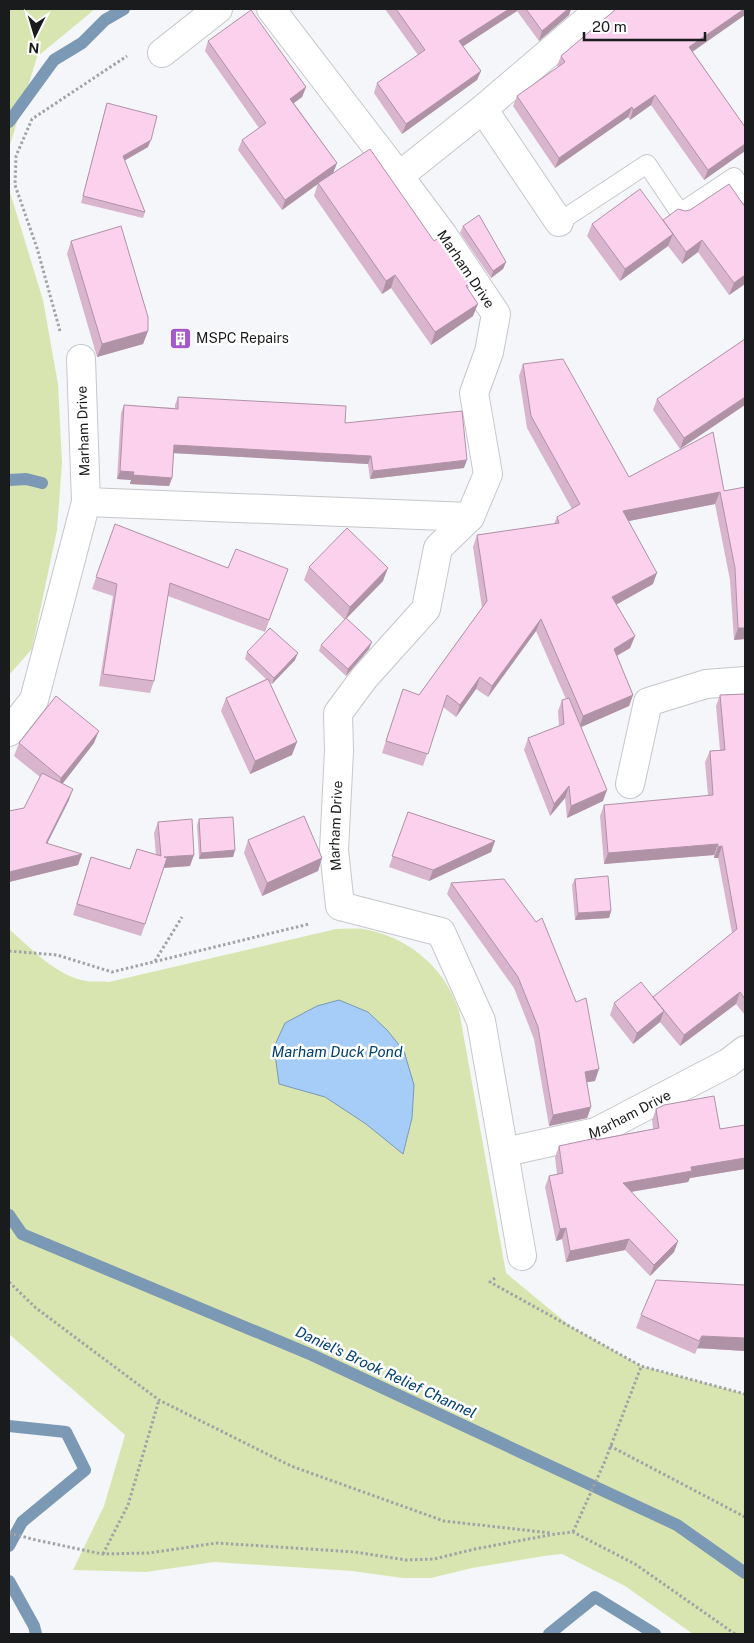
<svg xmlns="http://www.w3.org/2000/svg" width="754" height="1643" viewBox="0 0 754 1643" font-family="'Public Sans',sans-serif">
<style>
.green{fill:#d9e5b0}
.water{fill:#a5cdf7;stroke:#7b98b5}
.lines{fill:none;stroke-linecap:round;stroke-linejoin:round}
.stream{stroke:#7b98b5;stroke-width:12}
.lane-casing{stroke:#c5c7c9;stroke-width:20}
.street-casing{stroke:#c5c7c9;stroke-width:30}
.path{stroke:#a2a3a6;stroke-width:3;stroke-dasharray:2.5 2.5;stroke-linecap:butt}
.lane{stroke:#fff;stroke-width:18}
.street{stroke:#fff;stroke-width:28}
.wall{fill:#d8b4cd}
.shaded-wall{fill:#b092a7}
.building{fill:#fbd1ee;stroke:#b092a7}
.labels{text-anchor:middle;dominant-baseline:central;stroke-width:5;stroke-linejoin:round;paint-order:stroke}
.street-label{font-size:14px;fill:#1a1b1c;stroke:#fff}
.poi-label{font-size:14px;fill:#1a1b1c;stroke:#fff;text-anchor:start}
.water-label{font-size:15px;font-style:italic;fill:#014072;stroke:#fff}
</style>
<rect width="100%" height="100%" fill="#f4f6f9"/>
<path class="green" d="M9,9H95L37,57L9,148Z
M9,189L43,300L58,384L62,463L57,530L32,649L9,675Z
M9,929C31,948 56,976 86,981C93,982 102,981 109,982L336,929C345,929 354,928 363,929C398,935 429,955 447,985C452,993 455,1002 459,1010L506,1273L570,1326L641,1366L745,1394V1634H693L625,1586L562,1554L544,1556L472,1568L431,1578H403L352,1571L214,1562L146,1572L73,1570L104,1506L125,1435L9,1334Z"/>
<path class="water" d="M339,1000L368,1012L387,1030L404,1051L414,1085L412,1118L403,1154L366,1124L325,1097L279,1084L274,1047L285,1023L317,1006Z"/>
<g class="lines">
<path class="stream" d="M9,122L54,60L82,43L105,20L124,9
M9,480L26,479L42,483
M9,1215L22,1234L312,1355L677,1525L745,1573
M9,1426L66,1432L85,1470L22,1522L9,1546
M9,1581L34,1626L36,1634
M549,1634L595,1597L655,1634"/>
<defs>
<path id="lane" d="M559,222L647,164L680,213L734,177L745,194"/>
<g id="street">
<path d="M271,9L399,176"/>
<path d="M162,53L218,9"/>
<path d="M483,109L559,222"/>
<path d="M86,502L470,517"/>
<path d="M9,732L34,700L86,502L81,359"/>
<path d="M630,784L648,702L706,684L745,681"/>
<path id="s1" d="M505,1152L596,1132L728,1063L745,1050"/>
<path id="s2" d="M522,1256L481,1021L441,932L340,906L334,850L339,751L338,713L364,678L426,609L438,548L470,517L488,474L474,393L489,352L496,314L443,235L399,176L483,109L600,9"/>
</g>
</defs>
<use href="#lane" class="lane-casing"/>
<use href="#street" class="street-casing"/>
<path class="path" d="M60,331L37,248L15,185L16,156L32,119L127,56
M9,951L57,955L112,972L309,924
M155,961L182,917
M495,1278L490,1282L641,1366L745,1394
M9,1282L36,1308L159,1400L291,1466L444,1521L551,1533
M610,1446L745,1517
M573,1532L605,1461L641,1367
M9,1533L36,1540L102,1554L149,1553L217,1543L355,1552L406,1560L434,1559L475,1549L555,1534L573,1532L635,1564L735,1634
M103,1554L128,1505L159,1400"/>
<use href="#lane" class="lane"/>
<use href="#street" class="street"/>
</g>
<path class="wall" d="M385,9H571L569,15L539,41L517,11L463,46L481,71L477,80L402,134L374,93L377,83L418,55Z
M208,41L306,87L302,97L294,103L337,163L333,173L282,210L238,150L242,140L259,128L205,51Z
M693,52L745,127V151L704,180L651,105L630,120L628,117L555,168L513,106L517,96L558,67L557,66L561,56Z
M107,103L148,147L124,161L145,212L143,218L81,203L105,109Z
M318,183L434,241L470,283L468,289L473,316L431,345L391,288L382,294L314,196Z
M745,207V284L729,295L698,252L682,264L668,246L620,281L587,236L592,224L663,221L685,211Z
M463,226L506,262L503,269L491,278L460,233Z
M71,241L148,331L143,344L97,357L67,254Z
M745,339L680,449L653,410L657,399Z
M523,364L629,477L724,491L745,639L734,640L730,580L715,504L628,521L653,584L616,605L635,636L630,648L617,656L633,695L629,706L581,727L603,801L567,818L565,798L550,816L524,750L528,738L559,726L558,711L562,700L566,699L536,631L488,697L476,689L456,717L443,707L423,766L382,753L403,689L419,695L482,608L473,547L477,535L554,524L557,517L572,509L527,428L519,376Z
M178,397L345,423L464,468L370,479L368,464L174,453L172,478L169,486L130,484L131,480L117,479L121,413L124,405L175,408V405Z
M115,524L228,568L288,569L265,632L168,596L154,681L150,693L99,686L113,596L92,589Z
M309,567L383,581L346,618L369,649L346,676L319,651L321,645L345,620L304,580Z
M247,652L295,660L272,684L269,682L292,755L250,774L221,711L226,698L266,679L245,659Z
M745,694V1015L736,1004L680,1046L660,1022L633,1044L610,1015L614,1003L653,997L732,933L718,858H714V855L604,864L600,816L604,805L708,796L705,762L710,751L720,750L716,706L720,695Z
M19,743H94L62,784L69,800L47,843L78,865L9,882L40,777L14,756Z
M408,812L495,841L491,852L429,881L389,867Z
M199,819L235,850L233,857L199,859L197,825Z
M158,822L190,866L164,868L141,936L73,915L91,857L130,869L137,849L156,855L154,833Z
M248,840L322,858L318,871L262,896L244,853Z
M575,879L611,911L609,918L575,920L572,885Z
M451,883L595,1081L587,1082L591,1107L587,1118L549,1126L534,1039L514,988L447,894Z
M656,1109L720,1129L745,1125V1169L690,1178L688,1182L631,1192L678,1241L674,1252L650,1276L625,1250L566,1262L562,1239L556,1241L545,1187L549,1176L557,1174L555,1157L559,1146L653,1129L652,1120Z
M745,1285V1351L697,1348L695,1354L636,1328L641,1315Z"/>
<path class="shaded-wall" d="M509,9H518L517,11L456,51L459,41Z
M568,9H571L569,15L539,41L542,31Z
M744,9H745V15L685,57L689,47Z
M481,71L477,80L402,134L406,124Z
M306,87L302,97L287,108L290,99Z
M655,95L651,105L630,120L633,110Z
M632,107L628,117L555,168L559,158Z
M151,140L148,147L120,163L123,156Z
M745,144V151L704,180L708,170Z
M337,163L333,173L282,210L285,200Z
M673,234L668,246L620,281L625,269Z
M702,240L698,252L682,264L686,252Z
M506,262L503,269L491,278L493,271Z
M395,275L391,288L382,294L386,281Z
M745,275V284L729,295L734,283Z
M478,304L473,316L431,345L435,332Z
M148,331L143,344L97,357L102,344Z
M745,397V405L680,449L684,438Z
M174,445L371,456L368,464L171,453Z
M467,460L464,468L370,479L373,471Z
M120,471L134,472L172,478L169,486L130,484L131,480L117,479Z
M720,492L715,504L619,523L623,511Z
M388,568L383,581L345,620L350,607Z
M657,573L653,584L608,609L612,597Z
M541,619L536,631L488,697L492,686Z
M738,628H745V639L734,640Z
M635,636L630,648L609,660L614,649Z
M372,642L369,649L346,676L348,669Z
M298,653L295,660L272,684L274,678Z
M480,677L476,689L456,717L460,705Z
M633,695L629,706L579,728L583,716Z
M99,731L94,743L57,791L61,778Z
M297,742L292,755L250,774L255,761Z
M569,786L565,798L550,816L554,804Z
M73,789L69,800L42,854L46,843Z
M607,790L603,801L567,818L571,806Z
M495,841L491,852L429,881L433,870Z
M718,844L714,855L604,864L608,853Z
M722,846L718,858H714L718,847Z
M235,850L233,857L199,859L201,853Z
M82,854L78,865L9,882V872Z
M194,855L190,866L160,868L164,857Z
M322,858L318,871L262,896L267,883Z
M611,911L609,918L575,920L578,913Z
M740,992L736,1004L680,1046L684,1035Z
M664,1011L660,1022L633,1044L637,1033Z
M599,1069L595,1081L581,1083L585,1072Z
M591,1107L587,1118L549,1126L553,1115Z
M745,1158V1169L690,1178L688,1182L618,1194L623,1183L691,1167Z
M566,1228L562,1239L556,1241L560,1229Z
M629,1239L625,1250L566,1262L570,1251Z
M678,1241L674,1252L650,1276L654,1265Z
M702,1336L745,1338V1351L697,1348L695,1354Z"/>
<path class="building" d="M396,9H509L459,41L481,71L406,124L377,83L425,50Z
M526,9H568L542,31Z
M616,9H744L689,47L745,127V144L708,170L655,95L633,110L632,107L559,158L517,96L565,62L561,56Z
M251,10L306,87L290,99L337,163L285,200L242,140L266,123L208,41Z
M107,103L157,116L151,140L123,156L145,212L83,196Z
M370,149L434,241L439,238L470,283L466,286L478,304L435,332L395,275L386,281L318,183Z
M729,184L745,207V275L734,283L702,240L686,252L663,220L678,209L685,211L690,210Z
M640,189L673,234L625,269L592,224Z
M479,215L506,262L493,271L463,226Z
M121,226L148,317V331L102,344L71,241Z
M745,339V397L684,438L657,399Z
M563,359L629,477L713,432L724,491L745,487V628H738L735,568L720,492L623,511L657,573L612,597L635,636L614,649L633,695L583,716L541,619L492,686L480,677L460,705L447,695L428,754L386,741L403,689L419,695L487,601L477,535L559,523L557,517L580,504L531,416L523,364Z
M178,397L346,406L345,423L462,411L467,460L373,471L371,456L174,445L172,478L133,475L134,472L120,471L124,405L178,409Z
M115,524L228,568L236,549L288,569L269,620L170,583L154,681L103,674L117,584L96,577Z
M347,528L388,568L350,607L309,567Z
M346,618L372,642L348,669L321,645Z
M270,628L298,653L274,678L247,652Z
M268,679L297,742L255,761L226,698Z
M745,694V999L740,992L684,1035L653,997L737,929L722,846L718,847V844L608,853L604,805L713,795L710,751L725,750L720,695Z
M56,696L99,731L61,778L19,743Z
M569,698L607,790L571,806L569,786L554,804L528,738L564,724L562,700Z
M42,773L73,789L46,843L82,854L9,872V811L24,808Z
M408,812L495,841L433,870L392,856Z
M304,816L322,858L267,883L248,840Z
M233,817L235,850L201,853L199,819Z
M192,819L194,855L164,857L167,858L145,924L77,904L91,857L130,869L137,849L161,856L158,822Z
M608,876L611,911L578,913L575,879Z
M504,879L536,922L542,918L576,1002L586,998L599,1069L585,1072L591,1107L553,1115L538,1027L518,977L451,883Z
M641,982L664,1011L637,1033L614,1003Z
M714,1096L720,1129L745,1125V1158L691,1167L692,1171L623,1183L678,1241L654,1265L629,1239L570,1251L566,1228L560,1229L549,1176L563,1173L559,1146L596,1138V1140L659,1128L656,1109L664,1105Z
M656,1280L745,1285V1338L702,1336L699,1341L641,1315Z"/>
<defs>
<symbol id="building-square" viewBox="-11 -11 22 22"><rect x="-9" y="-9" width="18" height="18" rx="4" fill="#a458cb" stroke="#fff"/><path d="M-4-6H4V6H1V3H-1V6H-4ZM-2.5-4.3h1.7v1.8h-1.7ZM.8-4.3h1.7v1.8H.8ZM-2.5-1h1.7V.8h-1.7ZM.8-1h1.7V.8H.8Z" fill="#fff"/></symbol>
</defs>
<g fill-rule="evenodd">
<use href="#building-square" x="168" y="326" width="25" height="25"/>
</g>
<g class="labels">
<g class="street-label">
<text transform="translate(466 269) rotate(56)">Marham Drive</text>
<text transform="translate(83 431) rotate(-92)">Marham Drive</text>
<text stroke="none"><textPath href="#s2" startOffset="521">Marham Drive</textPath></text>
<text stroke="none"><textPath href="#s1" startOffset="131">Marham Drive</textPath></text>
</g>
<g class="poi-label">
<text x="196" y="338">MSPC Repairs</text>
</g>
<g class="water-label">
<text x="337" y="1051">Marham Duck Pond</text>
<text transform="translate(386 1372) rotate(25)">Daniel's Brook Relief Channel</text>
</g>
</g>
<rect width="754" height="1643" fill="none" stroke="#1a1b1c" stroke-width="20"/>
<g transform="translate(35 35) rotate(185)" stroke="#ffffff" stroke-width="4" paint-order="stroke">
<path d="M0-4L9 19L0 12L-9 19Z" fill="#1a1b1c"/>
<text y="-8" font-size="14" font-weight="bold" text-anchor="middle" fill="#1a1b1c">N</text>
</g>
<path d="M584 32v8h121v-8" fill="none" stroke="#1a1b1c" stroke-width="2.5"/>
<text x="592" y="32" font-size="15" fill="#1a1b1c" stroke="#ffffff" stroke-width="4" paint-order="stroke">20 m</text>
</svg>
